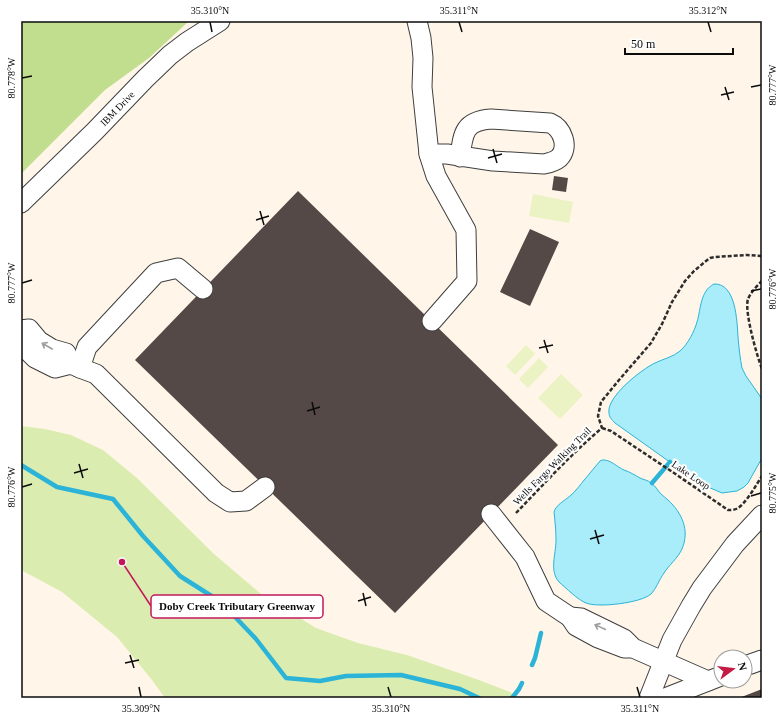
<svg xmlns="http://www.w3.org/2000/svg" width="783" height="719" viewBox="0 0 783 719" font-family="'Times New Roman',serif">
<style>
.green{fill:#dbecb0}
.forest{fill:#c1dd8e}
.pitch{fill:#ebf2c3}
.water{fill:#a9ecfa;stroke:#2bb4d7}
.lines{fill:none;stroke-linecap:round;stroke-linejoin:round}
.stream{stroke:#2bb4d7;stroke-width:4.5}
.building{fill:#544947}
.minor-casing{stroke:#3e3e3e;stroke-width:21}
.path{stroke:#2d2d2d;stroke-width:2.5;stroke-dasharray:4 2;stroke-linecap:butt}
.minor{stroke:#fff;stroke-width:19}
.oneway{stroke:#9d9d9d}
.ticks{fill:none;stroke:#0b0b0b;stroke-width:1.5}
.labels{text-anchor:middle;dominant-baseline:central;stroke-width:4;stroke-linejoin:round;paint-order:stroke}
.street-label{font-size:10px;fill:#0b0b0b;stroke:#fff}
.leader{fill:none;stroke:#c2185b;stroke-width:1.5}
.callout-dot{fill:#c2185b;stroke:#fff;stroke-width:1.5}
.callout{fill:#fff;stroke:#c2185b;stroke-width:1.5}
.callout-label{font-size:11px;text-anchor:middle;font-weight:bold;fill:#0b0b0b}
.neatline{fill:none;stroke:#0b0b0b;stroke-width:1.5}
.ticks-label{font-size:10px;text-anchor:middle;fill:#0b0b0b}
</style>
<rect width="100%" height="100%" fill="#fff6e9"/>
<path class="green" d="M21,426L45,429L71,435L103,450L137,478L214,554L261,594L316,628L358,643L407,655L479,680L510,692L519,698H165L152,680L117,637L62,592L21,570Z"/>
<path class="forest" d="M21,21H189L149,58L105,90L21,174Z"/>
<path class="pitch" d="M533,194L573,202L569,223L529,216Z
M526,345L535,354L515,375L506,366Z
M539,358L548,367L528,388L519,379Z
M561,374L583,395L560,419L538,398Z"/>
<path class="water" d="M714,284C736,283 737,321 738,337C739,348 740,358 742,368L746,376L762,399V458L748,483L744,487L737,491L722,493L708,487L674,465L615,423C612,420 609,417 609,413C606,397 642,369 655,363C663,359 673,357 680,351C688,344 694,332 697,322C701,309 700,291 714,284Z
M602,460C610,459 617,467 624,470C630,472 635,475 640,478C644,480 648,480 651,483C656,486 657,490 661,494C663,496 666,498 668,500C682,513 690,530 682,549C678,558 669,565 664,573C659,580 656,589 651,594C641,603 598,608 586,603C578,600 566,588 559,582C549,570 556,555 556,540C556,531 555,521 554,512C556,505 564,501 570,496C576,491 580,485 585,479C590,473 595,467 600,461Z"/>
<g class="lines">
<path class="stream" d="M21,465L57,487L113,499L143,536L180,576L221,602L256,639L286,678L320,681L346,676L401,675L460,689L479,698
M652,483L670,462
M532,665L535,658L541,633
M512,698L519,689L522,683"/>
</g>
<path class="building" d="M554,176L568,178L566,192L552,190Z
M298,191L558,445L395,613L135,360Z
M530,229L559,242L530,306L500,292Z
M762,689V698H739Z"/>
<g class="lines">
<defs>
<g id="minor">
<path d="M417,21L421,38L423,58L422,87L429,154H447L493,161L544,164C549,163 554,162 559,158C570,147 562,128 550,123L491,119C464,121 463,133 460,157"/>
<path d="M429,154L436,176L466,230L467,281L432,321"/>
<path id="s1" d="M21,203L95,131L145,79L170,55L187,42L220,21"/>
<path d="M21,330L29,329L39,341L52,349L66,353L71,364"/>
<path d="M21,344L35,358L55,368L71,364L80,368L87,347L156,273L178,268L203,289"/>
<path d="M80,368L96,374L216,493L230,502L246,501L265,487"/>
<path d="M491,514L525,557L546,601L570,617"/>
<path d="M633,648H624L598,638L576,626L570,617L581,618L624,639L633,648L708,681"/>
<path d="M745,666L762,660"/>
<path d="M649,698L672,640L691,606L702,588L735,544L762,515"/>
<path d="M665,698L721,676"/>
</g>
</defs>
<use href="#minor" class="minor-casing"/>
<path class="path" d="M762,281C757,286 751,292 748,299C744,311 757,356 762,369
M602,428L611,431L674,473L728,510C731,510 735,510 738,508C747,502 756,485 762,476
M516,513C544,484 571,454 602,428L598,416L601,402L619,380L651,343L662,324L672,302L685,281L694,271L706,261L710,258L715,257L747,255L762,256"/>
<use href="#minor" class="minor"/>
</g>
<defs><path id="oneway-shaft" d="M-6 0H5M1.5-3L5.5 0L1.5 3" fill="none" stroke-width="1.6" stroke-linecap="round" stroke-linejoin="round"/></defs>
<g class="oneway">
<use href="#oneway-shaft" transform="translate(47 346) rotate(-150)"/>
<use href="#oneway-shaft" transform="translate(600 627) rotate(-155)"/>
</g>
<path class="ticks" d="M210,22L212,32M459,22L462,32M708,22L711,32M22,78L32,76M725,87L729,100M751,87L761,85M721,95L734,92M493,149L497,163M488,158L502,154M260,211L264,225M256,220L269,216M22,283L32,280M751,291L761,289M544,340L548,353M539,348L553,345M312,402L315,415M307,411L320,407M79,464L83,478M74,473L88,469M22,487L32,484M751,496L761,493M595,530L599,544M590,539L604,535M363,593L366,606M358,601L371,597M130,655L134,668M125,663L139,660M139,687L141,697M388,687L391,697M637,687L640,697"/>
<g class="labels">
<g class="street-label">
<text stroke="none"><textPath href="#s1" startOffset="135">IBM Drive</textPath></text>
<text transform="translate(552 466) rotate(-45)">Wells Fargo Walking Trail</text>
<text transform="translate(691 475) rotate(34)">Lake Loop</text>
</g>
</g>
<path class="leader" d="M122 562L151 606"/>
<circle class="callout-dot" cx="122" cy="562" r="4"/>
<rect class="callout" x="151" y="595" width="172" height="23" rx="4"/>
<g class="callout-label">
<text x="237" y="610">Doby Creek Tributary Greenway</text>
</g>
<rect width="783" height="719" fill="none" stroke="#ffffff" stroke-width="44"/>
<g transform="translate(733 669) rotate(75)"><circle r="19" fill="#ffffff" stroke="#9d9d9d"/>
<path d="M0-3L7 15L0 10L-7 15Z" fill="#c41a43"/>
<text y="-6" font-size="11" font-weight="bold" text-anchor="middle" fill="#0b0b0b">N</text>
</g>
<path d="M625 48v6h108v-6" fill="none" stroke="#0b0b0b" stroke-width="2"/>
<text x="631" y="48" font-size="12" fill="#0b0b0b" stroke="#ffffff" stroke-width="3" paint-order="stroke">50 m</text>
<rect x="22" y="22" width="739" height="675" class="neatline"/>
<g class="ticks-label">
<text x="210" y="14">35.310°N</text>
<text x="459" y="14">35.311°N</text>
<text x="708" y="14">35.312°N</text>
<text transform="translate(11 78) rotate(-90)" y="4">80.778°W</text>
<text transform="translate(772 85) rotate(-90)" y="4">80.777°W</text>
<text transform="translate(11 283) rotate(-90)" y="4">80.777°W</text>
<text transform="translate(772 289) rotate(-90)" y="4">80.776°W</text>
<text transform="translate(11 487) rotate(-90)" y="4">80.776°W</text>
<text transform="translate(772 493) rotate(-90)" y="4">80.775°W</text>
<text x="141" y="712">35.309°N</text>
<text x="391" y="712">35.310°N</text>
<text x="640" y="712">35.311°N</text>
</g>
</svg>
